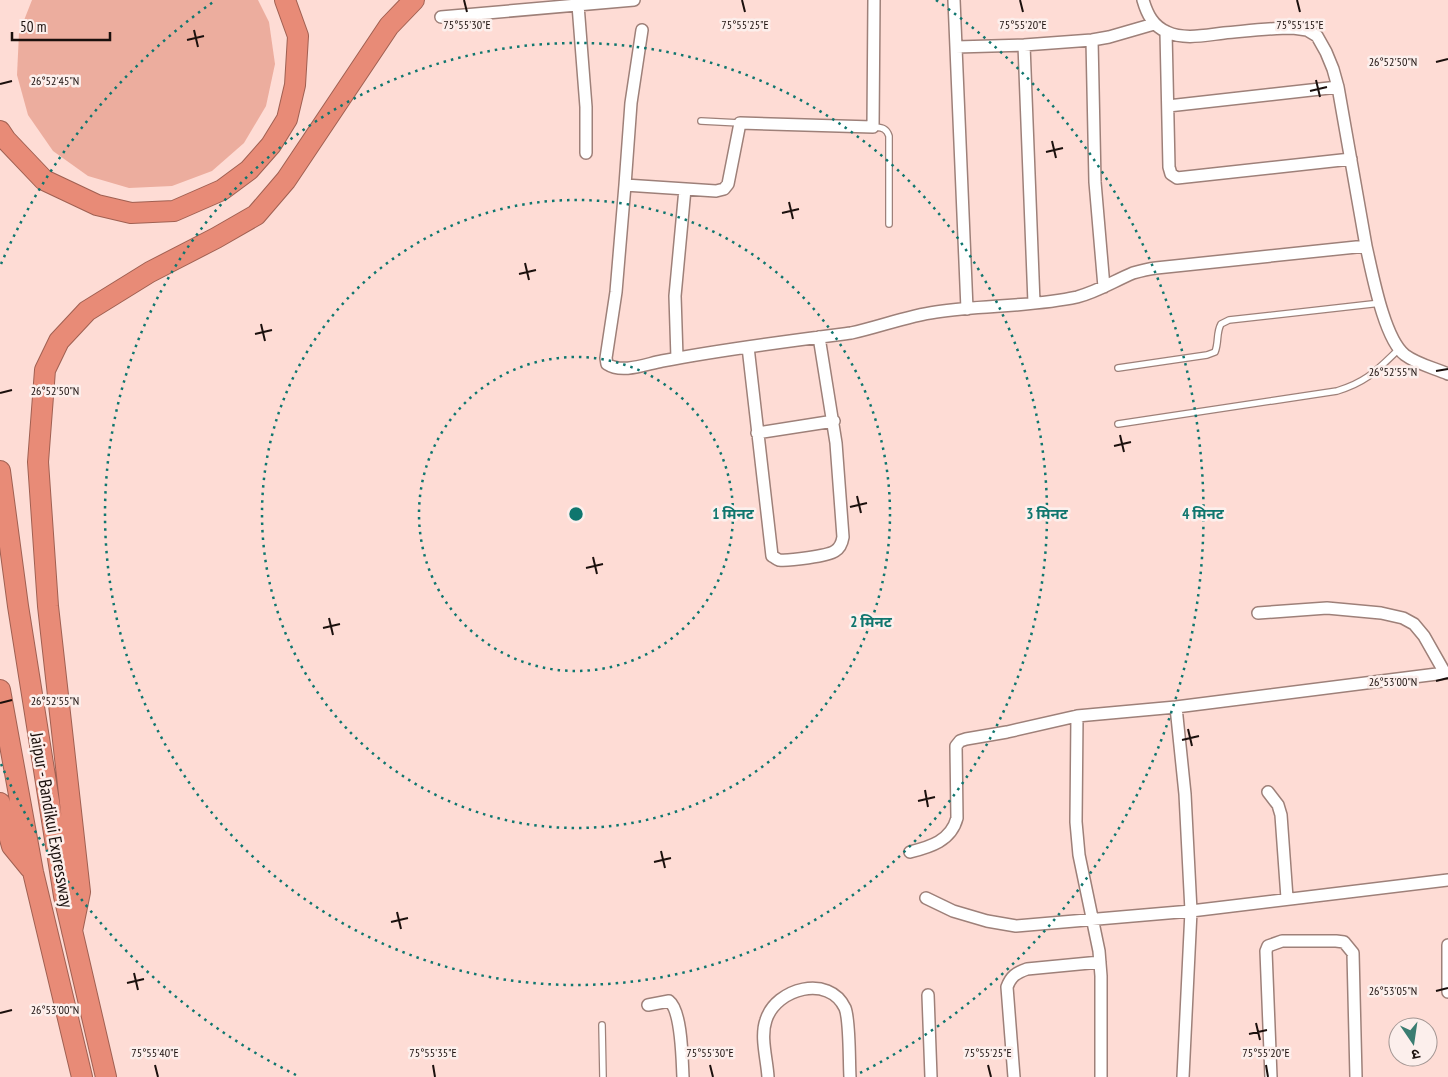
<svg xmlns="http://www.w3.org/2000/svg" width="1448" height="1077" viewBox="0 0 1448 1077" font-family="'PT Sans Narrow','Noto Sans Devanagari',sans-serif">
<style>
.green{fill:#ecad9e}
.lines{fill:none;stroke-linecap:round;stroke-linejoin:round}
.service-casing{stroke:#9e8079;stroke-width:8}
.minor-casing{stroke:#9e8079;stroke-width:14}
.motorway-casing{stroke:#a06052;stroke-width:22}
.service{stroke:#fff;stroke-width:5.5}
.minor{stroke:#fff;stroke-width:11}
.motorway{stroke:#e88b77;stroke-width:20}
.ticks{fill:none;stroke:#1b100d;stroke-width:2}
.ring{fill:none;stroke:#0f766e;stroke-width:2.5;stroke-dasharray:2.5 5}
.labels{text-anchor:middle;dominant-baseline:central;stroke-width:5;stroke-linejoin:round;paint-order:stroke}
.street-label{font-size:18px;fill:#1b100d;stroke:#fcefec}
.ticks-label{font-size:12px;text-anchor:middle;fill:#1b100d;stroke:#fcefec;stroke-width:5;stroke-linejoin:round;paint-order:stroke}
.centre{fill:#0f766e;stroke:#fcefec;stroke-width:2.5}
.ring-label{font-size:15px;text-anchor:middle;font-weight:bold;fill:#0f766e;stroke:#fcefec;stroke-width:5;stroke-linejoin:round;paint-order:stroke}
</style>
<rect width="100%" height="100%" fill="#fedcd5"/>
<path class="green" d="M32,0H258L269,22L275,64L266,106L244,143L212,171L172,186L129,188L88,176L53,151L28,115L17,75L19,33Z"/>
<g class="lines">
<defs>
<path id="service" d="M701,121L740,123
M873,127C881,128 886,127 889,136V224
M1118,368L1207,355L1215,352C1219,342 1216,333 1221,324L1229,320L1381,303
M1118,424L1337,391C1367,382 1377,370 1399,349
M602,1025L603,1077"/>
<path id="minor" d="M874,0L873,127L740,123L728,184L724,189L716,191L625,185L616,292L606,358L607,364C622,374 646,364 662,361C724,349 788,341 851,333C879,327 907,316 936,312C983,305 1031,307 1077,297C1097,292 1114,281 1133,273C1140,271 1148,269 1156,268L1366,246C1372,272 1384,339 1405,355C1417,364 1434,368 1448,374
M954,0L967,309
M1143,0C1147,14 1153,26 1167,32C1184,40 1206,35 1224,33C1247,31 1270,28 1293,28L1307,30L1317,36L1326,52L1333,69L1338,87L1366,246
M578,5L586,107V153
M441,17L634,0
M1166,32L1169,167L1171,174L1177,178L1351,159
M1092,40L1095,182L1104,287
M1024,45L1034,303
M956,47L1024,45L1092,40L1109,37L1154,24
M1168,106L1338,87
M625,185L631,103L642,30
M748,347L772,556C776,558 776,559 779,560C789,561 828,556 835,551C840,548 842,543 843,537L836,443L819,337
M677,358L675,296L685,189
M757,433L834,421
M1258,613L1327,608L1381,613L1403,618L1414,624L1424,636L1445,673H1448
M1176,707L1185,794L1191,911L1183,1077
M1077,716L1076,822L1079,855L1099,951L1101,976V1077
M1268,792L1278,805L1281,815L1287,898
M910,852C930,847 951,841 957,818L956,746L960,741L966,739L1007,732L1077,716L1176,707L1445,673
M926,898L953,911L987,921L1016,926L1191,911L1448,880
M1448,945V992
M928,995L931,1077
M648,1005L669,1001C682,1011 682,1060 683,1077
M768,1077C767,1059 760,1037 766,1020C776,988 829,974 845,1008C850,1020 849,1062 850,1077
M1014,1077L1007,987C1011,976 1016,973 1027,969L1100,962
M1271,1077L1266,951L1268,946L1282,941H1336L1344,942L1353,953L1356,1077"/>
<path id="motorway" d="M0,131L6,140L44,180L97,205L131,213L174,211L222,190L249,170L271,145L287,119L295,85L298,36L285,0
M0,471L18,606L64,896L106,1077
M0,690L33,872L82,1077
M0,803L12,846L30,868
M72,931L80,892L48,606L38,462L45,370L59,341L87,311L150,272L216,238L256,215L286,180L389,26L414,0"/>
</defs>
<use href="#service" class="service-casing"/>
<use href="#minor" class="minor-casing"/>
<use href="#motorway" class="motorway-casing"/>
<use href="#service" class="service"/>
<use href="#minor" class="minor"/>
<use href="#motorway" class="motorway"/>
</g>
<path class="ticks" d="M464,0L467,12M742,0L745,12M1020,0L1023,12M1297,0L1300,12M194,30L198,47M187,40L204,36M1436,62L1448,59M1316,80L1320,97M0,84L12,81M1310,91L1327,87M1052,141L1056,158M1046,152L1063,148M789,202L793,219M782,213L799,209M525,263L529,280M519,274L536,270M261,324L265,341M255,334L272,330M1436,371L1448,369M0,393L12,390M1120,435L1124,452M1114,446L1131,442M857,496L861,513M850,507L867,503M593,557L597,574M586,568L603,564M329,618L333,635M323,628L340,624M1436,681L1448,678M0,703L12,700M1188,729L1192,746M1182,740L1199,736M925,790L928,807M918,801L935,797M661,851L665,868M654,862L671,858M397,912L401,929M391,922L408,918M134,973L138,990M127,983L144,979M1436,991L1448,988M0,1013L12,1010M1256,1023L1260,1040M1249,1034L1267,1030M155,1065L158,1077M433,1065L435,1077M710,1065L713,1077M988,1065L991,1077M1266,1065L1268,1077"/>
<g class="ring">
<circle cx="576" cy="514" r="157"/>
<circle cx="576" cy="514" r="314"/>
<circle cx="576" cy="514" r="471"/>
<path d="M296 1075A627 627 0 0 1 1 764M1 264A627 627 0 0 1 216 0M936 0A627 627 0 0 1 856 1075"/>
</g>
<g class="labels">
<g class="street-label">
<text transform="translate(52 820) rotate(80)">Jaipur - Bandikui Expressway</text>
</g>
</g>
<g class="ticks-label">
<text x="467" y="29">75°55'30"E</text>
<text x="745" y="29">75°55'25"E</text>
<text x="1023" y="29">75°55'20"E</text>
<text x="1300" y="29">75°55'15"E</text>
<text x="1393" y="66">26°52'50"N</text>
<text x="55" y="85">26°52'45"N</text>
<text x="1393" y="376">26°52'55"N</text>
<text x="55" y="395">26°52'50"N</text>
<text x="1393" y="686">26°53'00"N</text>
<text x="55" y="705">26°52'55"N</text>
<text x="1393" y="995">26°53'05"N</text>
<text x="55" y="1014">26°53'00"N</text>
<text x="155" y="1057">75°55'40"E</text>
<text x="433" y="1057">75°55'35"E</text>
<text x="710" y="1057">75°55'30"E</text>
<text x="988" y="1057">75°55'25"E</text>
<text x="1266" y="1057">75°55'20"E</text>
</g>
<circle cx="576" cy="514" r="8" class="centre"/>
<g class="ring-label">
<text x="733" y="519">1 मिनट</text>
<text x="1047" y="519">3 मिनट</text>
<text x="1203" y="519">4 मिनट</text>
<text x="871" y="627">2 मिनट</text>
</g>
<g transform="translate(1413 1042) rotate(167)"><circle r="24" fill="#fcefec" stroke="#a29693"/>
<path d="M0-4L9 19L0 12L-9 19Z" fill="#3a7d71"/>
<text y="-8" font-size="14" font-weight="bold" text-anchor="middle" fill="#1b100d">उ</text>
</g>
<path d="M12 32v8h98v-8" fill="none" stroke="#1b100d" stroke-width="2.5"/>
<text x="20" y="32" font-size="15" fill="#1b100d" stroke="#fcefec" stroke-width="4" paint-order="stroke">50 m</text>
</svg>
